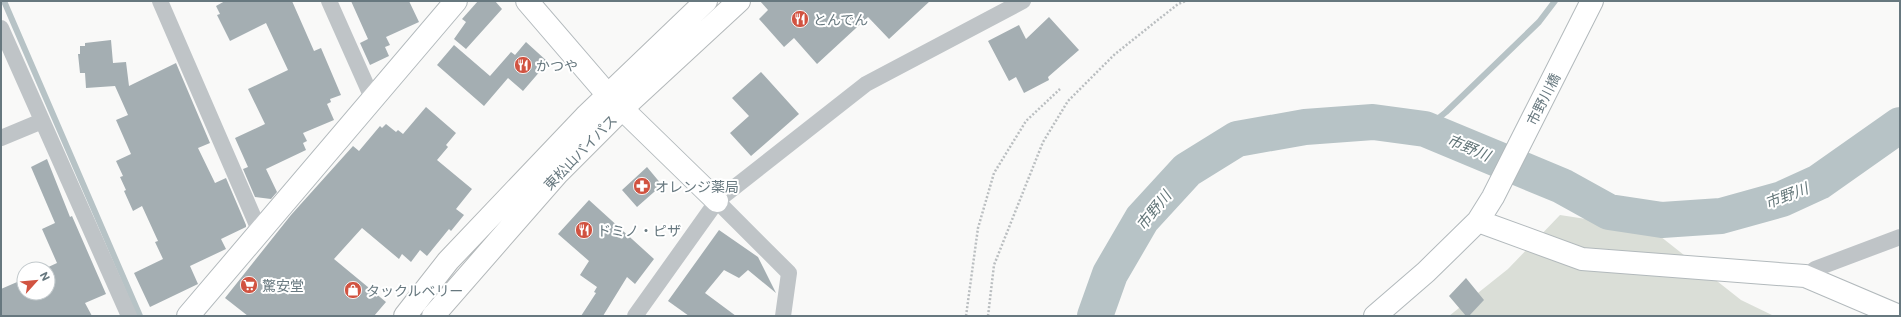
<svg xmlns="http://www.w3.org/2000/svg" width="1901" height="317" viewBox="0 0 1901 317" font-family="Commissioner,'Noto Sans JP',sans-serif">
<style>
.green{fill:#daded7}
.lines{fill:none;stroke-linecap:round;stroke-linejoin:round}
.stream{stroke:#b7c3c6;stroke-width:6}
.river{stroke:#b7c3c6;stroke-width:36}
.building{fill:#a4aeb2}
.secondary-casing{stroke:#b2b9bc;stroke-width:24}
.highway-casing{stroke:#b3b8ba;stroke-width:24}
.path{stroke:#babec0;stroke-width:2.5;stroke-dasharray:2 2;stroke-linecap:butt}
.street{stroke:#bfc4c7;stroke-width:16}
.secondary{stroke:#fff;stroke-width:22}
.highway{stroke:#fff;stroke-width:22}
.labels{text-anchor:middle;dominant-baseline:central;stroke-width:4;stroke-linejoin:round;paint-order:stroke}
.poi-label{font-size:14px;fill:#67787f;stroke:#fff;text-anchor:start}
.street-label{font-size:14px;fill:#67787f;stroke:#fff}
.water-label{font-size:15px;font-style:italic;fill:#637679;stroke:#fff}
</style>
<rect width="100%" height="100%" fill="#f9f9f8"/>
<path class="green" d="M1560,215L1651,229L1741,300L1774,316H1449L1508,269Z"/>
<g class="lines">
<path class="stream" d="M4,1L140,316
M1425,129L1446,112L1539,22L1555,1"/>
<path class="river" d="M1095,316L1110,274L1142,219L1187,170L1237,139L1305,127L1373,122L1425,129L1562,186L1609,212L1662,220L1721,216L1782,199L1819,182L1900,125"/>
</g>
<path class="building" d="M225,1H292L314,51L321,48L341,95L330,99L331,102L327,104L334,120L303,133L307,141L303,143L306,150L266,169L277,192L271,199L255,197L243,169L248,167L235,138L265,124L248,89L288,70L266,23L230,41L217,15L220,14L216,6Z
M351,1H409L419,22L386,37L390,45L385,47L389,56L370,65L360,43L368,39Z
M478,1H495L502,9L466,49L454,39L466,22L462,19Z
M760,1H930L889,39L868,17L817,64L794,38L784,47L759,19L768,10Z
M1049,17L1079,50L1048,77L1049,80L1024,93L1016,77L1009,81L988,41L1019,25L1026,39Z
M111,40L113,63L126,62L129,86L176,63L210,143L198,148L215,183L226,178L246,225V227L221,239L226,249L190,266L198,284L150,307L134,273L163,259L155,242L158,241L142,206L133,211L124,191L126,190L120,177L123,176L116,161L131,154L116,120L128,115L115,86L86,88L85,73H80L78,54H80V46H85V43Z
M526,42L548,62L523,91L508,78L484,106L437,65L454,45L490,76L511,52L515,55Z
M761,72L799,114L751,156L730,133L749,116L732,98Z
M426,107L456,133L446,145L448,147L437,160L472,189L456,209L464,215L451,231L449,229L427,256L420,250L411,262L402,254L399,259L362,228L334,259L386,302L374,316H248L225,298L291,215L353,146L359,151L380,126L382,128L386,124L396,132L398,130L403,134Z
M47,159L70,217L72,216L106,294L85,303L92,316H1V289L24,279V293H48V269H44L57,263L42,229L55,223L31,167Z
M647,167L662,185L637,207L622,190Z
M589,200L654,259L635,284L627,277L603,316H581L596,293L594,292L597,287L580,275L589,261L558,234Z
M719,230L758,257L776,293L748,270L739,278L724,270L705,293L736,316H689L668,301Z
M1466,278L1484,300L1469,316H1466L1449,296Z"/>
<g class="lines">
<defs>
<path id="secondary" d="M527,1L607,94L717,201
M1478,221L1582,259L1805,276L1899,316
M188,316L456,1
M1375,316L1426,272L1478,221L1493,197L1592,1"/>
<path id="highway" d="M405,316L448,261L585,117L706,1
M433,316L557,174L622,109L739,1"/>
</defs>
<use href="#secondary" class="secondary-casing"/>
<use href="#highway" class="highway-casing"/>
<path class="path" d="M966,316L978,228L994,173L1026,121L1060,89
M988,316L994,265L1043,142L1068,101L1115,54L1178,4L1186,1"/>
<path class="street" d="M160,1L260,232
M329,1L373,100
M1,28L129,316
M1,138L42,121
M717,201L789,273L783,316
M1805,276L1815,269L1900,237
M635,316L717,201L866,84L1023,1"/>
<use href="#secondary" class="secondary"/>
<use href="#highway" class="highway"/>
</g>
<defs>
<symbol id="restaurant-disc" viewBox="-11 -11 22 22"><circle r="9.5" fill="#d15341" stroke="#fff"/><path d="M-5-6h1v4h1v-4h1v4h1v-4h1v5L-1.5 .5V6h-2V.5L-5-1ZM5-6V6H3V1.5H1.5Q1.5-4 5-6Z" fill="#fff"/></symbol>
<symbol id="pharmacy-disc" viewBox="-11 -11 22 22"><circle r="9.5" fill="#d15341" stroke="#fff"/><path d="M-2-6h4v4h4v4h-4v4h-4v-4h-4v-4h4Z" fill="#fff"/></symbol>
<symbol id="supermarket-disc" viewBox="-11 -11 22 22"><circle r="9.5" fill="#d15341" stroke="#fff"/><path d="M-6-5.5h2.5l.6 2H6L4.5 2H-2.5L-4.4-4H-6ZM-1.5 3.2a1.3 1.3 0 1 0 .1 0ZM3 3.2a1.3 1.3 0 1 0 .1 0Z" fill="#fff"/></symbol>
<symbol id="shop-disc" viewBox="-11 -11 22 22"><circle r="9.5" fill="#d15341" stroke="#fff"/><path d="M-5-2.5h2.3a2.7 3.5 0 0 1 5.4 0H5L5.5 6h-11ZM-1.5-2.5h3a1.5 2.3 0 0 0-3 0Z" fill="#fff"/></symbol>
</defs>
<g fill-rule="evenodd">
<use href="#restaurant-disc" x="790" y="9" width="20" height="20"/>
<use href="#restaurant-disc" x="513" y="55" width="20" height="20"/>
<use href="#pharmacy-disc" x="632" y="176" width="20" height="20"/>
<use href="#restaurant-disc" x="574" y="220" width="20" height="20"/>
<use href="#supermarket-disc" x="239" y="275" width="20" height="20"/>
<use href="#shop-disc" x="343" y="280" width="20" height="20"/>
</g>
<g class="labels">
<g class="poi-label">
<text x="813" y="19">とんでん</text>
<text x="536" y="65">かつや</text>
<text x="655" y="186">オレンジ薬局</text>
<text x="597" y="230">ドミノ・ピザ</text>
<text x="262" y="285">驚安堂</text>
<text x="366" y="290">タックルベリー</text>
</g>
<g class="street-label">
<text transform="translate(1543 99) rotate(-63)">市野川橋</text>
<text transform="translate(580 152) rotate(-46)">東松山バイパス</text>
</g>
<g class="water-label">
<text transform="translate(1469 147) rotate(23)">市野川</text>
<text transform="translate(1786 195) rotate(-21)">市野川</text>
<text transform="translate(1153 210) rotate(-51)">市野川</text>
</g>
</g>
<rect width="1901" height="317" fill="none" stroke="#67787f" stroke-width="4"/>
<g transform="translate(36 281) rotate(63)"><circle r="19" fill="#ffffff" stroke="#c2c9cc"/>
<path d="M0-3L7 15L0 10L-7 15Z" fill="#d15341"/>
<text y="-6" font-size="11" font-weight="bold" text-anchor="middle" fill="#67787f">N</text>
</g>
</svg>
